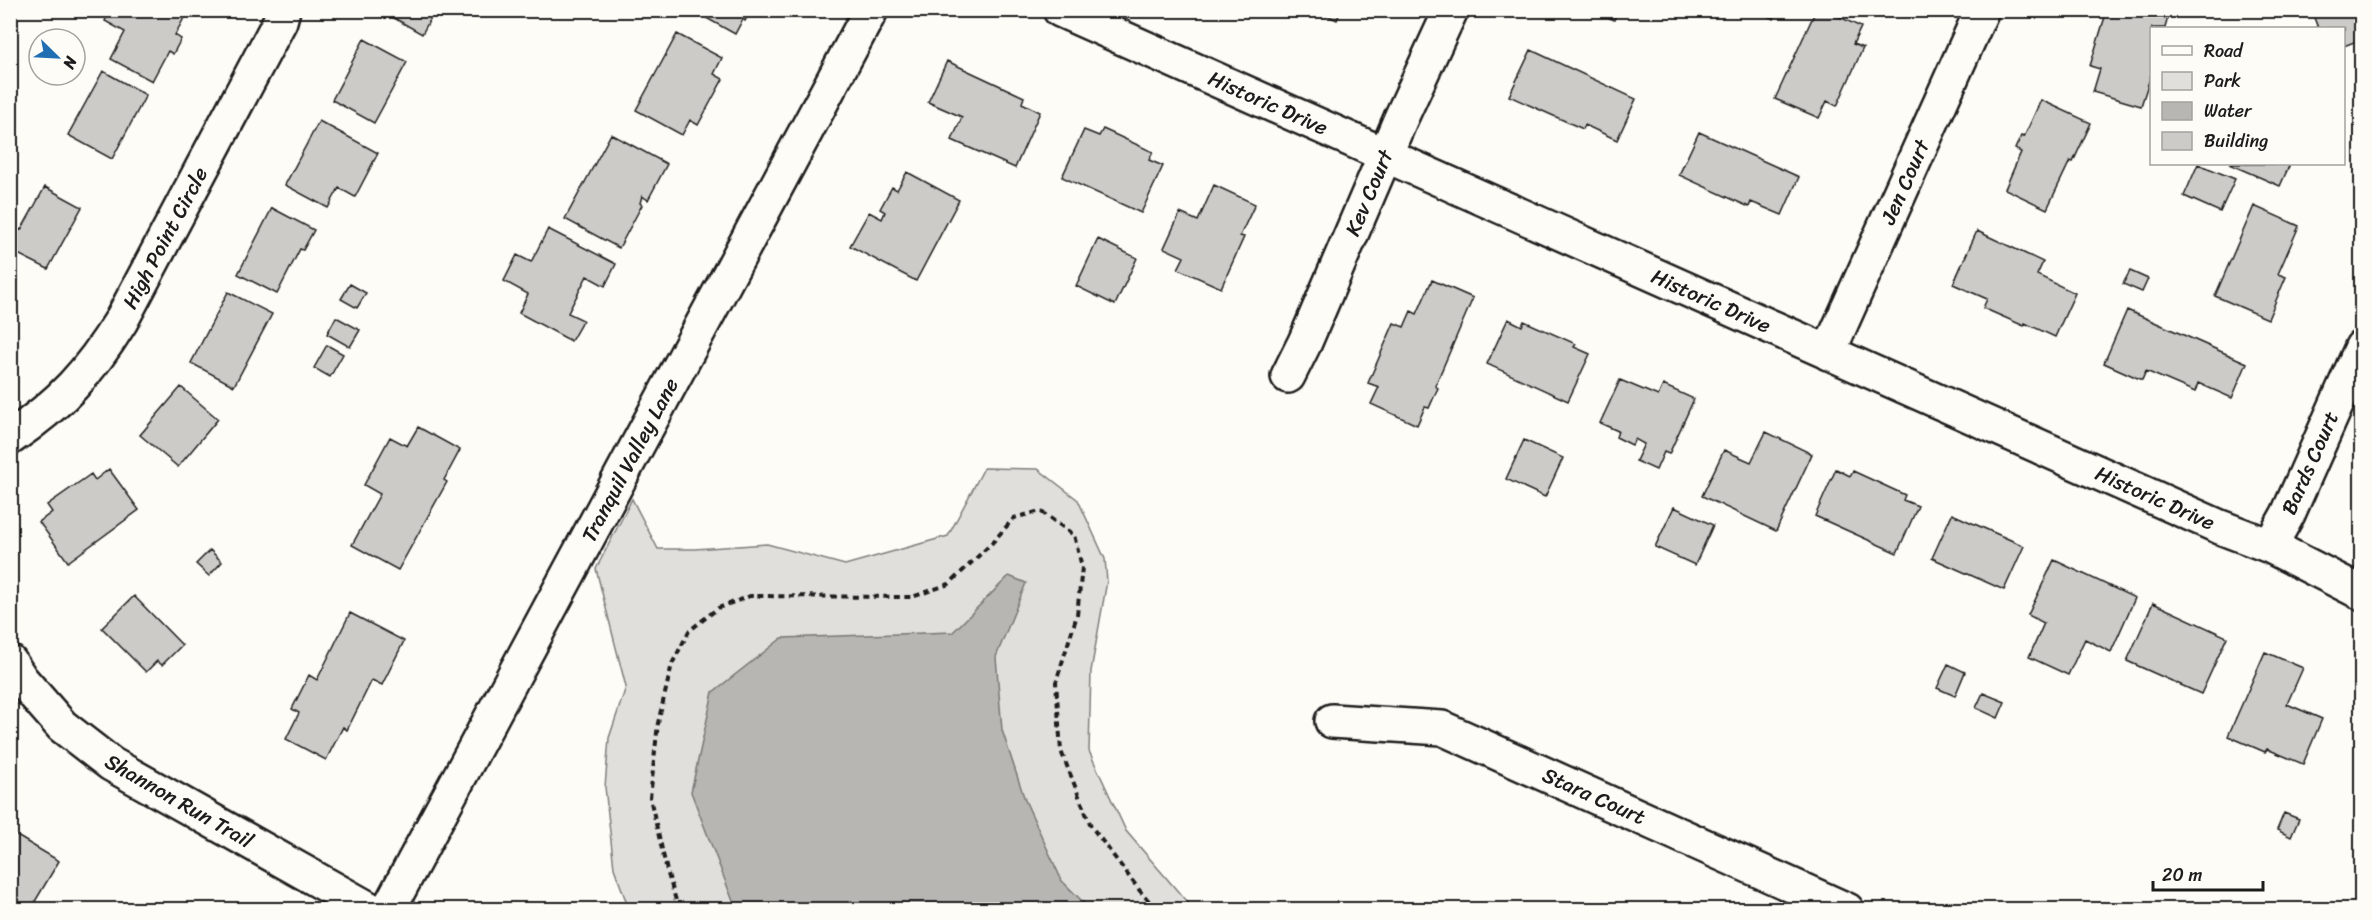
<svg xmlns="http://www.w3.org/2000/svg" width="2372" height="920" viewBox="0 0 2372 920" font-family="Sriracha,sans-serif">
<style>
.green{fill:#e0dfdb;stroke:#7e7e7c;stroke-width:1.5}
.water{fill:#b7b6b2;stroke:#797876;stroke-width:1.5}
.building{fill:#cccbc8;stroke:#1c1c1c;stroke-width:1.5}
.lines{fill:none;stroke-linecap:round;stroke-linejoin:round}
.street-casing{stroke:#1c1c1c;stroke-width:38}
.path{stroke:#1c1c1c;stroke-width:4;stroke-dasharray:6 4.5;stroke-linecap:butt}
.street{stroke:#fdfcf7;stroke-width:33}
.labels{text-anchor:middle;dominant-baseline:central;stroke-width:4.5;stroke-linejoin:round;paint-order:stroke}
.street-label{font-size:21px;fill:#1c1c1c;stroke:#fdfcf7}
</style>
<rect width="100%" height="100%" fill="#fdfcf7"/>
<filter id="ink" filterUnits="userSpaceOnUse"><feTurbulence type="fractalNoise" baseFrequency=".0167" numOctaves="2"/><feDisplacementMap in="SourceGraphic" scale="12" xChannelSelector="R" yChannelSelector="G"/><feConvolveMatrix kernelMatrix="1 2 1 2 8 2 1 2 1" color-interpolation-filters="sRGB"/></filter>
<g filter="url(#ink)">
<path class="green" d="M984,468L1038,469L1078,500L1105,559L1107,581L1091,671L1089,751L1126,831L1193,909H629L614,868L605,787L609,738L626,687L596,569L632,499L658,549H695L767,544L845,565L948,536Z"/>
<path class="water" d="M1009,576L1026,583L996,657L1002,730L1025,800L1062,881L1090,909H736L691,792L713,692L782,638L953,632Z"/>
<path class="building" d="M110,10H171L184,18L175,35L181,39L173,54L168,51L152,81L111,59L125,32L105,21Z
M380,10H435L422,34Z
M692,10H751L745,21L743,19L735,34Z
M1316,10H1341L1337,20Z
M1593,10H1618L1614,20Z
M1754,10H1778L1774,19Z
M1816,10H1825L1861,27L1853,44L1863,48L1837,106L1827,101L1819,118L1775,99Z
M2107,10H2170L2165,28H2152V72L2141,106L2093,92L2100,69L2090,66Z
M2311,10H2362V39L2344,46V28H2318Z
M677,34L722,58L714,74L723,79L698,125L690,120L682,135L636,110Z
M364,39L407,62L374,123L332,100Z
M33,45L39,48V57L30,53Z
M1531,50L1636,99L1617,140L1585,125L1583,129L1509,96Z
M947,61L1024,97L1022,103L1040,112L1015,168L952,140L962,117L928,102Z
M103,71L146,95L112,159L68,135Z
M2041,100L2091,123L2073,162L2070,161L2047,209L2005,189L2021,152L2015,149L2021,136L2024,137Z
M319,121L378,153L355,197L339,188L328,208L285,185Z
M1103,129L1153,152L1149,160L1163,166L1141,213L1062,177L1084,130L1099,136Z
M1699,132L1799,177L1782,215L1751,202L1749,207L1679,175Z
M611,134L667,164L648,200L642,196L640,203L642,205L619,248L565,219Z
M2198,164L2235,179L2220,212L2184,196Z
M2229,164H2290L2280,186Z
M907,172L959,200L916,281L850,246L869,212L882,219L885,212L880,209L892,187L897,190Z
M1214,185L1255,204L1240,236L1244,237L1221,288L1178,269L1184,257L1164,248L1180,213L1198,221Z
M45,187L82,207L48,269L10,250V244L19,229L21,230Z
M2254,206L2299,226L2278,274L2286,277L2268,319L2215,296Z
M272,208L314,230L303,250L300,249L277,294L238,274Z
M548,229L616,264L605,286L587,276L568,313L583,320L571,341L519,313L528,294L504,281L517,255L531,262Z
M1977,231L2043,262L2037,275L2075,293L2055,337L2025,323L2024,326L1983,308L1987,299L1953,284Z
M1098,239L1137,258L1115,305L1076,286Z
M2130,271L2148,279L2142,292L2123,284Z
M1432,280L1473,298L1435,386L1438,388L1429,408L1425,407L1417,425L1371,404L1379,387L1368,383L1394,323L1404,327L1411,311L1417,314Z
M350,284L366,293L357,308L341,299Z
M228,292L272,314L234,386L191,363Z
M2127,310L2247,363L2232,398L2198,383L2195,392L2146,371L2142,380L2104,363Z
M336,317L360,330L350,347L327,334Z
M1508,319L1522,326L1524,321L1576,344L1574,347L1590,354L1568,401L1487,364Z
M327,345L343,354L330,377L314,368Z
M1620,380L1658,396L1663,385L1694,399L1669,454L1664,452L1656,470L1636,461L1644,444L1635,439L1632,445L1616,437L1618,431L1600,423Z
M181,387L218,419L178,467L140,435Z
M418,427L460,450L444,480L447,482L398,570L352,545L380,494L364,485L390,437L407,446Z
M1766,432L1812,454L1776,531L1702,496L1724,450L1751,462Z
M1524,440L1563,458L1545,497L1506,479Z
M109,469L139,510L68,562L39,522L52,512L47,505L91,474L95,480Z
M1836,469L1850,476L1853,471L1905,495L1903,500L1918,506L1897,553L1815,516Z
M1674,507L1713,525L1695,565L1655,547Z
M1952,514L2024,546L2004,590L1932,558Z
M210,550L222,562L209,576L196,564Z
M2054,560L2135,598L2111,652L2085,639L2068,675L2029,657L2044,623L2028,615Z
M134,596L182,645L162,665L157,661L146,672L102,628Z
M2153,603L2227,637L2201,694L2127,661Z
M350,613L404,641L382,685L372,680L347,730L343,727L326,760L286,739L299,713L292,709L309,675L317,680Z
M2265,652L2303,668L2287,704L2322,719L2303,764L2267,749L2265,752L2228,736Z
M1948,664L1965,672L1955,696L1937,688Z
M1983,693L2005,702L1998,718L1976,708Z
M2284,813L2299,819L2291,837L2277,830Z
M12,833L59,861L30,910H10V835Z"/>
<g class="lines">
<defs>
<path id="street" d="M1060,10L2220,527L2270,546L2362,593
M1828,353L1982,10
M1288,376L1305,342L1401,118L1451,10
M10,438C61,403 89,373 121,321L280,21L283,10
M2270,546L2288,514L2362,347
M10,662L21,679L62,726L111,764L371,910
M1332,721L1442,728L1847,910
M388,910L871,10"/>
</defs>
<use href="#street" class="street-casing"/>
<path class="path" d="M679,910L667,871L650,798L658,723L672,664L689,631L718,608L750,596L912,597L949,584L991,544L1014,518L1040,511L1074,535L1082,567L1077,615L1056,682L1061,751L1091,826L1140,891L1157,910"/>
<use href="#street" class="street"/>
</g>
</g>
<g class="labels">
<g class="street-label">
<text transform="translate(1268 103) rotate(24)">Historic Drive</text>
<text transform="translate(1905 182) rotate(-66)">Jen Court</text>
<text transform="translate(1369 193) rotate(-67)">Kev Court</text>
<text transform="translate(165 238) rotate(-62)">High Point Circle</text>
<text transform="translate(1711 301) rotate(24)">Historic Drive</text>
<text transform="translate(630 460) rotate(-62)">Tranquil Valley Lane</text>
<text transform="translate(2310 463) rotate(-66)">Bards Court</text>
<text transform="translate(2155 498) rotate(24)">Historic Drive</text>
<text transform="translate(1594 796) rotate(24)">Stara Court</text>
<text transform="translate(179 801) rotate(30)">Shannon Run Trail</text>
</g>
</g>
<rect width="2372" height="920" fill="none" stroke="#fdfcf7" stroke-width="36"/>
<rect x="18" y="18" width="2336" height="884" fill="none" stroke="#1c1c1c" stroke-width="2" filter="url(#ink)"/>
<rect x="2150" y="27" width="195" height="138" fill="#fdfcf7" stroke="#a3a29f" stroke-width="1.5"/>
<rect x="2162" y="46" width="30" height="9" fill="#fdfcf7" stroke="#a3a29f" stroke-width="1.5"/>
<text x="2204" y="57" font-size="18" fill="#1c1c1c">Road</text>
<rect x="2162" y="72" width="30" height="18" fill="#e0dfdb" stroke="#a3a29f" stroke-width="1.5"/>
<text x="2204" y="87" font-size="18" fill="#1c1c1c">Park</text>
<rect x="2162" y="102" width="30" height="18" fill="#b7b6b2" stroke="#a3a29f" stroke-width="1.5"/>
<text x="2204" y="117" font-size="18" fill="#1c1c1c">Water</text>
<rect x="2162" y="132" width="30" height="18" fill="#cccbc8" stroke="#a3a29f" stroke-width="1.5"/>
<text x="2204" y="147" font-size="18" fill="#1c1c1c">Building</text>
<g transform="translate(57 57) rotate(114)"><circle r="28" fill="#fdfcf7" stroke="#a3a29f" stroke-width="1.5"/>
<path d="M0-4.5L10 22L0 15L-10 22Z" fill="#1f6fb2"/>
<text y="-9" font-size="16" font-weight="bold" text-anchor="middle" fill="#1c1c1c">N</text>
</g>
<path d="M2153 881v9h110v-9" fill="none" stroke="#1c1c1c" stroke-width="3"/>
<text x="2162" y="881" font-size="18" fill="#1c1c1c" stroke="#fdfcf7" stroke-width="4.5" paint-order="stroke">20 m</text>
</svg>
